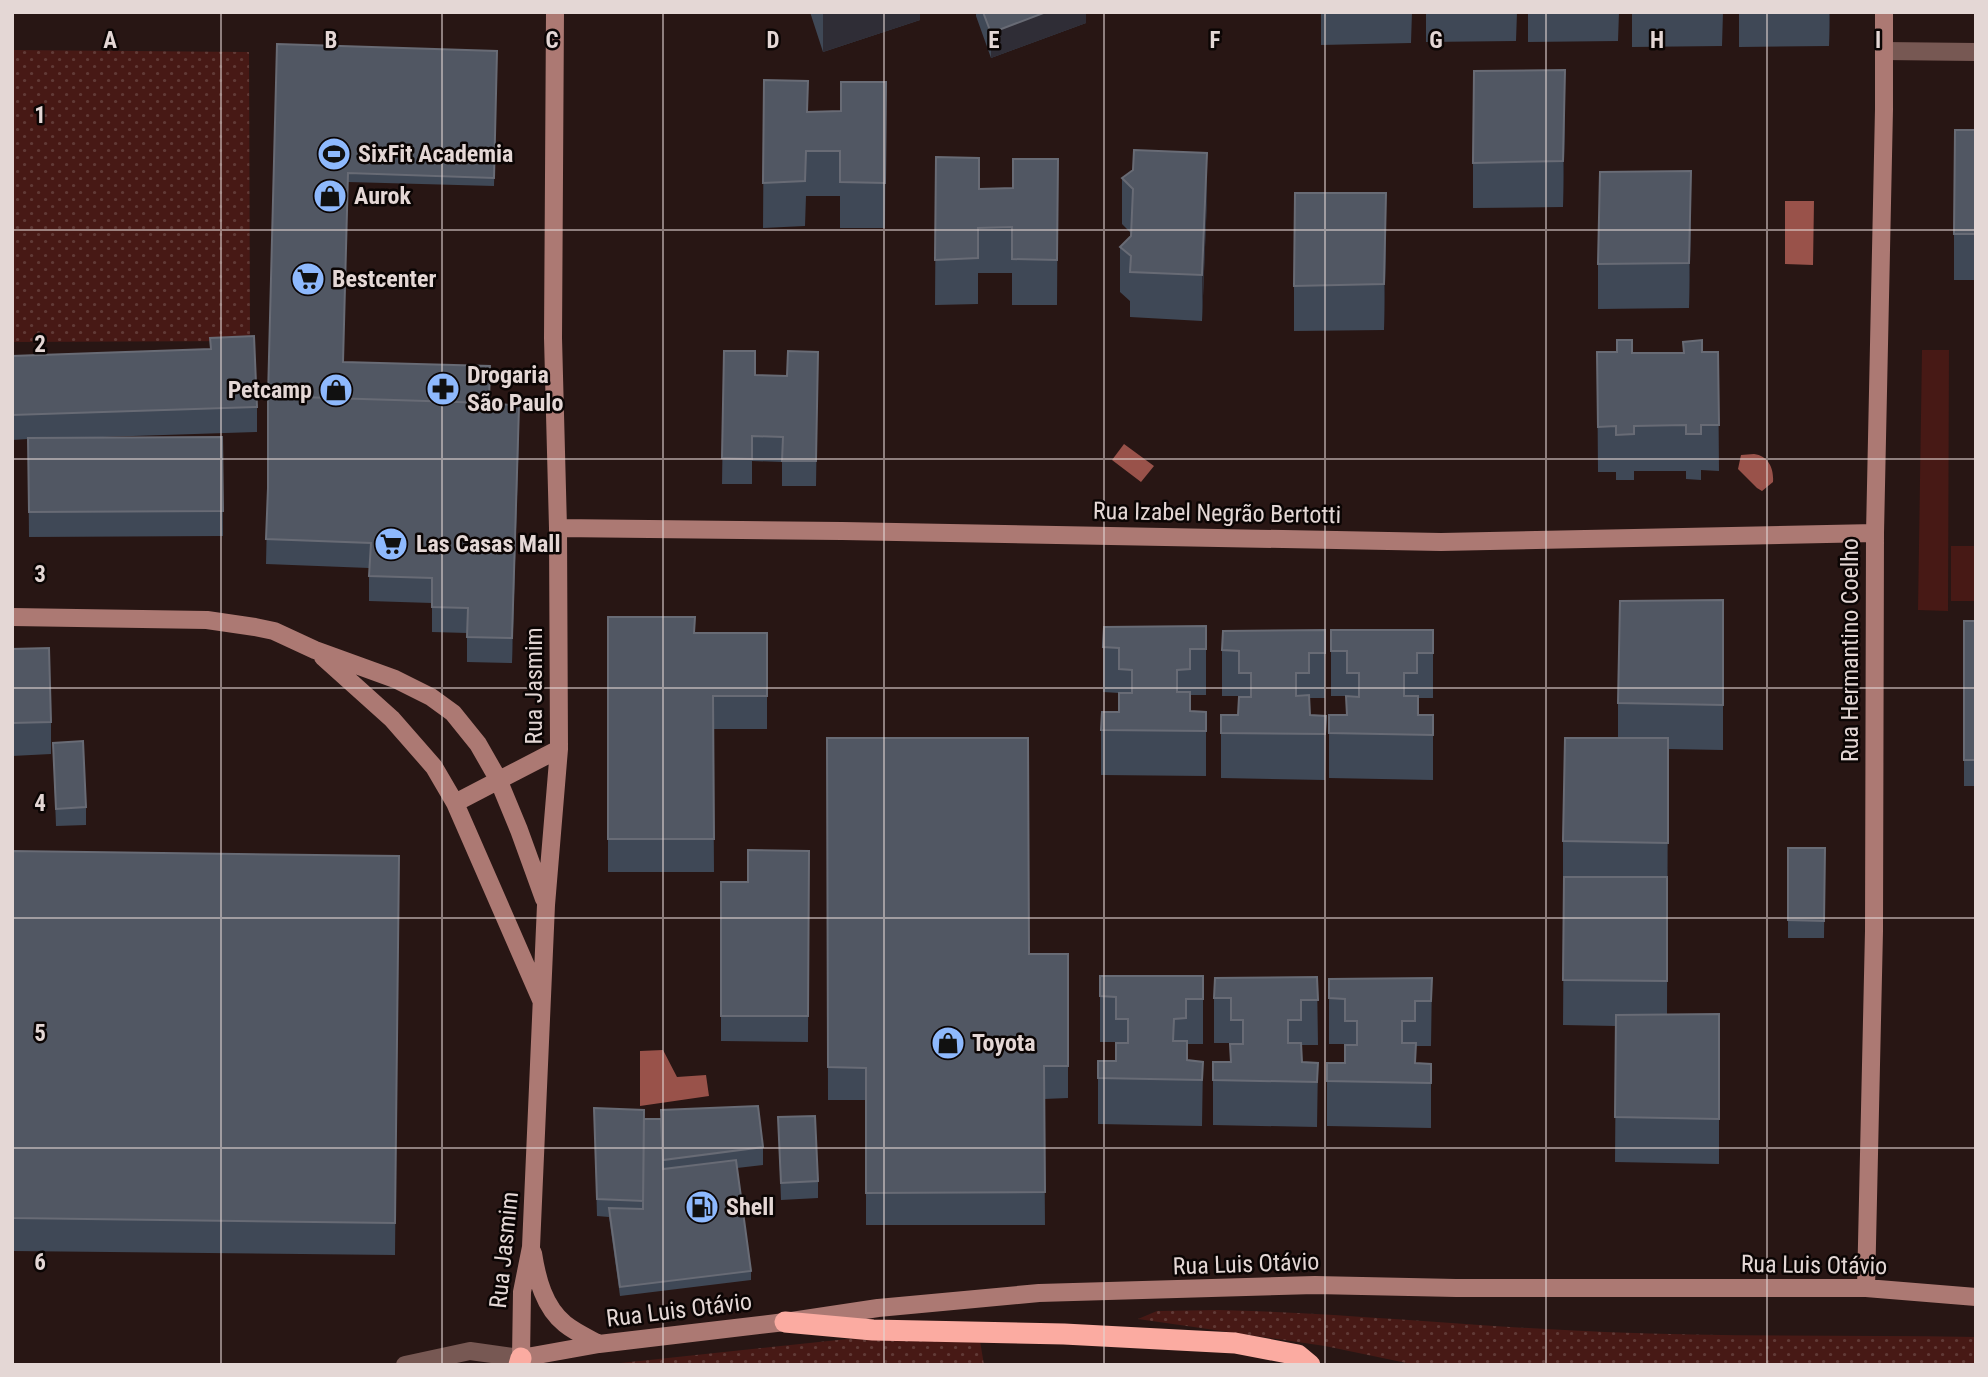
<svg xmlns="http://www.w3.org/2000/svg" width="1988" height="1377" viewBox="0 0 1988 1377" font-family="'Roboto Condensed',sans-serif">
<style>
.grass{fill:url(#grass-dots)}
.garden{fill:#471915}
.water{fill:#99524a}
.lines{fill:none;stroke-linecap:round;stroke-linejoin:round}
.lane{stroke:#775853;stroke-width:18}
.street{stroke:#775853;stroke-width:18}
.secondary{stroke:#ac7973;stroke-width:18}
.highway{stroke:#fbaba1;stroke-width:21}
.wall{fill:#3f4856}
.shaded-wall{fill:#2f2d36}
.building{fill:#515763;stroke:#686b75;stroke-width:2}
.grid{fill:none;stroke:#e4d7d5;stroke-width:2;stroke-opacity:0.55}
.labels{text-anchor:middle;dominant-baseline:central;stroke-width:5;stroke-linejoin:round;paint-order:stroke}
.poi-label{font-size:24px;font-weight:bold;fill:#e4d7d5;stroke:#0b0504;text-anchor:start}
.street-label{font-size:24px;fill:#e4d7d5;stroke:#0b0504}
.grid-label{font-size:23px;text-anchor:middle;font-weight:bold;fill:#e4d7d5;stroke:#0b0504;stroke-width:5;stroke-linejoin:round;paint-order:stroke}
</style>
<defs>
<pattern id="grass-dots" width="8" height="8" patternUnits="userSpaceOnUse" patternTransform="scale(1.75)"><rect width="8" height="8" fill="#471915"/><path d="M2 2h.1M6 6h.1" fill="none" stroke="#613a36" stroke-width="1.8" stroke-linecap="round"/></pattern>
</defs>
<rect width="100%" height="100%" fill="#281614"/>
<path class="grass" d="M12,50L249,52L250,341L12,342Z
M1218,1310C1347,1313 1476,1327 1605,1332C1728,1337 1852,1335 1976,1337V1365H1416L1325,1346L1138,1319L1157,1311Z
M847,1339L980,1341L984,1365H602Z"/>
<path class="garden" d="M1922,350H1949L1948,611L1918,610Z
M1951,546H1976V601H1951Z"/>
<path class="water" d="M1785,201H1814L1813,265L1785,264Z
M1124,444L1154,466L1141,482L1112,460Z
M1754,454C1769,456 1774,469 1773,482L1762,491L1757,488L1738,469L1741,455Z
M663,1050L677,1077L706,1075L709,1096L640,1106V1051Z"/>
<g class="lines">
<path class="lane" d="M405,1365L470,1351L521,1358"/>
<path class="street" d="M1884,51L1976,52"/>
<path class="secondary" d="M555,12L553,338L558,528L559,749L546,905L531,1247L522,1292L521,1358L599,1344L785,1322L878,1308L1039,1293L1315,1285L1456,1288H1866L1976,1297
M558,528L842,531L1441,542L1875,533
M12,617L207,620L255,627L274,631L315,650L395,679L431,697L453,713L478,744L498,779L519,830L544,899
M323,657L392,719L434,767L455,803L541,1000
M455,803L559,749
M533,1253C537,1279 544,1307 565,1324C575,1332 588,1338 599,1344
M1866,1288L1874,931L1875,533L1884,109V12"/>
<path class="highway" d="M785,1322L873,1330L1064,1334L1235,1343L1298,1355L1310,1365
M519,1365L521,1358"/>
</g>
<path class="wall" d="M810,12H920V20L823,52Z
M976,12H1086V23L991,58L976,16Z
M1321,12H1412L1411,43L1321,45Z
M1426,12H1517L1516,41L1426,42Z
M1528,12H1619L1618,41L1528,42Z
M1632,12H1723L1722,46L1632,47Z
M1739,12H1830L1829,46L1739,47Z
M277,44L497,51L494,186L348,182L343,362L490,403L519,431L512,663L467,662V633L432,632V603L369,601V568L266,564Z
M764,80L808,112L841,111L886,82L885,228H840V196H806L805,226L763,228Z
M1565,116L1563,207L1473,208V163Z
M1976,130V280H1954V234Z
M936,157L979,189L1013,188L1058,159L1057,305H1012V273H978V304L935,305Z
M1122,178L1207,198L1202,321L1130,317V301L1120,292V247L1131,236V233L1122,224Z
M1691,217L1689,308L1598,309V264Z
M1386,239L1384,330L1294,331V286Z
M210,338L257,407V432L72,438L222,437L223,536L29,537L28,439L12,440V356L210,349Z
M1683,342L1702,352H1718L1719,471L1701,470V480L1686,479V471H1634V480H1616V472H1598L1597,352L1683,353Z
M724,351L755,375L787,376L818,352L816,486H782V462L752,461V484H722Z
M1723,600V750L1668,749L1667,1014H1719V1164L1615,1162L1616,1026L1563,1025L1564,886H1563V841L1618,738V703Z
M608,617L695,633H767V729H713L714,872H608Z
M1964,621H1976V786H1964Z
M1206,626V695H1190V711L1206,712V776L1101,775V730L1119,712V693L1103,692V647Z
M1325,630V698H1309L1310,715L1326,716L1325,780L1221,778V733L1238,715L1239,713V696H1222V650Z
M1331,630H1433V698H1418V715H1433V780L1329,778V715H1346L1347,696H1331Z
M12,649L51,722V754L12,756Z
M827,738L1029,954H1068V1098L1044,1099L1045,1225H866V1100H828Z
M53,743L86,807V825L56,826Z
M1788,848H1825L1824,938H1788Z
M12,851L399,856L395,1255L12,1251Z
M809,851L808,1042L721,1041V882H748Z
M1203,976V1044H1187V1060L1203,1062L1202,1126L1098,1124V1061H1116V1042H1100V996Z
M1317,977L1318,1045H1301L1302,1062L1318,1063L1317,1127L1213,1125V1080L1230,1062L1231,1043H1214V998Z
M1432,978L1431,1046H1416V1063L1431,1064V1128L1327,1126V1063H1345V1044H1329V979Z
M594,1108L644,1119L763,1147V1165L737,1168L751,1271V1280L620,1296L609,1217L597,1216Z
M778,1117L818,1181V1198L781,1200Z"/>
<path class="shaded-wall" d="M823,12H920V20L823,52Z
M1046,12H1086V23L991,58V33Z
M1829,12H1830L1829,46Z
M1565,70V116L1563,207V161Z
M1207,153V198L1202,321V275Z
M1691,171V217L1689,308V263Z
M1386,193V239L1384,330V284Z
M519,406V431L512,663V638Z"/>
<path class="building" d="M983,12H1046L991,33Z
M277,44L497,51L494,178L348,173L343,362L490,366L489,403L268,396Z
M1565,70L1563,161L1473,163L1474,71Z
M764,80L808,81L807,112L841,111V82H886L885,183L840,182V151H806L805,181L763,183Z
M1955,130H1976V234H1954Z
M1134,150L1207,153L1202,275L1130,272L1131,256L1120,247L1131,236L1133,189L1122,178L1133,170Z
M936,157L979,158V189L1013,188V159H1058L1057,260L1012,259V227L978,228V258L935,260Z
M1691,171L1689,263L1598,264L1600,172Z
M1295,193H1386L1384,284L1294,286Z
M254,336L257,407L12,415V356L211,349L210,338Z
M1617,340H1632V353H1684L1683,342L1702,340V352H1718L1719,425H1701V434H1686V425L1634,426V434L1616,435V426L1598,427L1597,352H1617Z
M724,351H755V375L787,376L788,351L818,352L816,461H782L783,437L752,436V459L722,458Z
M268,396L489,403L519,406L512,638L467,637L468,608L432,607V578L369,576L371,543L266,539L268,488Z
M222,437L223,511L29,512L28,438Z
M1723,600V705L1618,703L1620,601Z
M608,617H695L694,633H767V696H713L714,839H608Z
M1964,621H1976V760H1964Z
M1206,626V649H1190V669L1177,670V692H1190V711L1206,712V731L1101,730L1102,712H1119V693H1132V670L1119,669V648L1103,647L1104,627Z
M1325,630V653H1309V673H1296V696L1309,695L1310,715L1326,716L1325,734L1221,733V715H1238L1239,697H1251V673H1239V651L1222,650L1223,631Z
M1331,630H1433V653H1417V673H1404V696H1418V715H1433V735L1329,733V715H1347L1346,696L1359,697V673H1347V651H1331Z
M49,648L51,722L12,723V649Z
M827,738H1028L1029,954H1068V1066H1044L1045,1192L866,1193V1068L828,1067Z
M1565,738H1668V843L1563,841Z
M83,741L86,807L56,809L53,743Z
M1788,848H1825L1824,921L1788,920Z
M748,850L809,851L808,1016H721V882H748Z
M12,851L399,856L395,1223L12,1218Z
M1564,877H1667V981L1563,980Z
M1100,976H1203V999H1186V1018L1174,1019L1173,1041H1187V1060L1203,1062L1202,1080L1098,1078V1061H1116V1043H1128V1019H1116V997L1100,996Z
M1317,977L1318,1000H1301V1020H1288V1043H1301L1302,1062L1318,1063L1317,1082L1213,1080V1062H1231L1230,1044H1243V1020H1231V998H1214L1215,978Z
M1432,978L1431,1001H1415V1021H1402V1043H1416L1415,1063L1431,1064V1083L1327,1081V1063H1345V1045H1357V1021H1345V999L1329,998V979Z
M1719,1014V1119L1615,1117L1616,1015Z
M758,1106L763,1147L663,1160L661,1110Z
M594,1108L644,1110L643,1201L597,1199Z
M815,1116L818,1181L781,1183L778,1117Z
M644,1119H661L663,1169L736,1160L751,1271L620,1287L609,1208L643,1209Z"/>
<path class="grid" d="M221,12V1365M442,12V1365M663,12V1365M884,12V1365M1104,12V1365M1325,12V1365M1546,12V1365M1767,12V1365M12,230H1976M12,459H1976M12,688H1976M12,918H1976M12,1148H1976"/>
<defs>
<symbol id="stadium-disc" viewBox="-11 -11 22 22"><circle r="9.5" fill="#8eb9fd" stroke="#0b0504"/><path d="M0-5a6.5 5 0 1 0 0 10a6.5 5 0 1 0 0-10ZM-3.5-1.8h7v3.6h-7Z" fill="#111"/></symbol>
<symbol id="shop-disc" viewBox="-11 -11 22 22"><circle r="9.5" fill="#8eb9fd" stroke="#0b0504"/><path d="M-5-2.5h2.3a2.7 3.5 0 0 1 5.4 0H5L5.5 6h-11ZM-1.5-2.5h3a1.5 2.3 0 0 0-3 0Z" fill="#111"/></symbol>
<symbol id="supermarket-disc" viewBox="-11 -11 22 22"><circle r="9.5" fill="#8eb9fd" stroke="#0b0504"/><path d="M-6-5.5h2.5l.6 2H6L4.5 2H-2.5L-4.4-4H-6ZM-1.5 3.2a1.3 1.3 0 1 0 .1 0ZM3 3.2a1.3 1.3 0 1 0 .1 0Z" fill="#111"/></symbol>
<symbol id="pharmacy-disc" viewBox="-11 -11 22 22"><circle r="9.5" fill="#8eb9fd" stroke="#0b0504"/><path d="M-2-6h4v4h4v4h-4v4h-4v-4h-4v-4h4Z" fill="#111"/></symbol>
<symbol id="fuel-disc" viewBox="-11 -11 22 22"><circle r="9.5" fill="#8eb9fd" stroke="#0b0504"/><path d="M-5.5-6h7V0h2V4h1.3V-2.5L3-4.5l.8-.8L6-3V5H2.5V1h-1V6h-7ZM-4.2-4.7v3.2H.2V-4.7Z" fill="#111"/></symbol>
</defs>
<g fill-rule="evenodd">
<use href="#stadium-disc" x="315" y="135" width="38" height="38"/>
<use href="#shop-disc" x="311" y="177" width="38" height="38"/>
<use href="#supermarket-disc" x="289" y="260" width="38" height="38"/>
<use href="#pharmacy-disc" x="424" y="370" width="38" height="38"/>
<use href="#shop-disc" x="317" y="371" width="38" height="38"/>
<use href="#supermarket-disc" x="372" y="525" width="38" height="38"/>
<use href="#shop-disc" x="929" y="1024" width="38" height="38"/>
<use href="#fuel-disc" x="683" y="1188" width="38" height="38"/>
</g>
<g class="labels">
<g class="poi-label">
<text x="358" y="154">SixFit Academia</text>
<text x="354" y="196">Aurok</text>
<text x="332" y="279">Bestcenter</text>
<text x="467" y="375">Drogaria<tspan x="467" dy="28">São Paulo</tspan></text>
<text x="312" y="390" text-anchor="end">Petcamp</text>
<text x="416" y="544">Las Casas Mall</text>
<text x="972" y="1043">Toyota</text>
<text x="726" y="1207">Shell</text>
</g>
<g class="street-label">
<text transform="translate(1217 513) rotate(1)">Rua Izabel Negrão Bertotti</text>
<text transform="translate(1850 650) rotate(-90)">Rua Hermantino Coelho</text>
<text transform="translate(534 686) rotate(-90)">Rua Jasmim</text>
<text transform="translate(504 1250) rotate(-84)">Rua Jasmim</text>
<text transform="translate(1246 1264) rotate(-2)">Rua Luis Otávio</text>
<text transform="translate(1814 1265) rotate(1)">Rua Luis Otávio</text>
<text transform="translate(679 1310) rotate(-7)">Rua Luis Otávio</text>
</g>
</g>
<g class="grid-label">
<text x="110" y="48">A</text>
<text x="331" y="48">B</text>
<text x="552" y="48">C</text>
<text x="773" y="48">D</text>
<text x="994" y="48">E</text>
<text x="1215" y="48">F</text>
<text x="1436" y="48">G</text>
<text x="1657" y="48">H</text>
<text x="1878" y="48">I</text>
<text x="40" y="123">1</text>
<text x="40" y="352">2</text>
<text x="40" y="582">3</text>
<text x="40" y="811">4</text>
<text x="40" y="1041">5</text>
<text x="40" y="1270">6</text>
</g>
<rect width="1988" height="1377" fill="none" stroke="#e4d7d5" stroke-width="28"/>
</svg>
